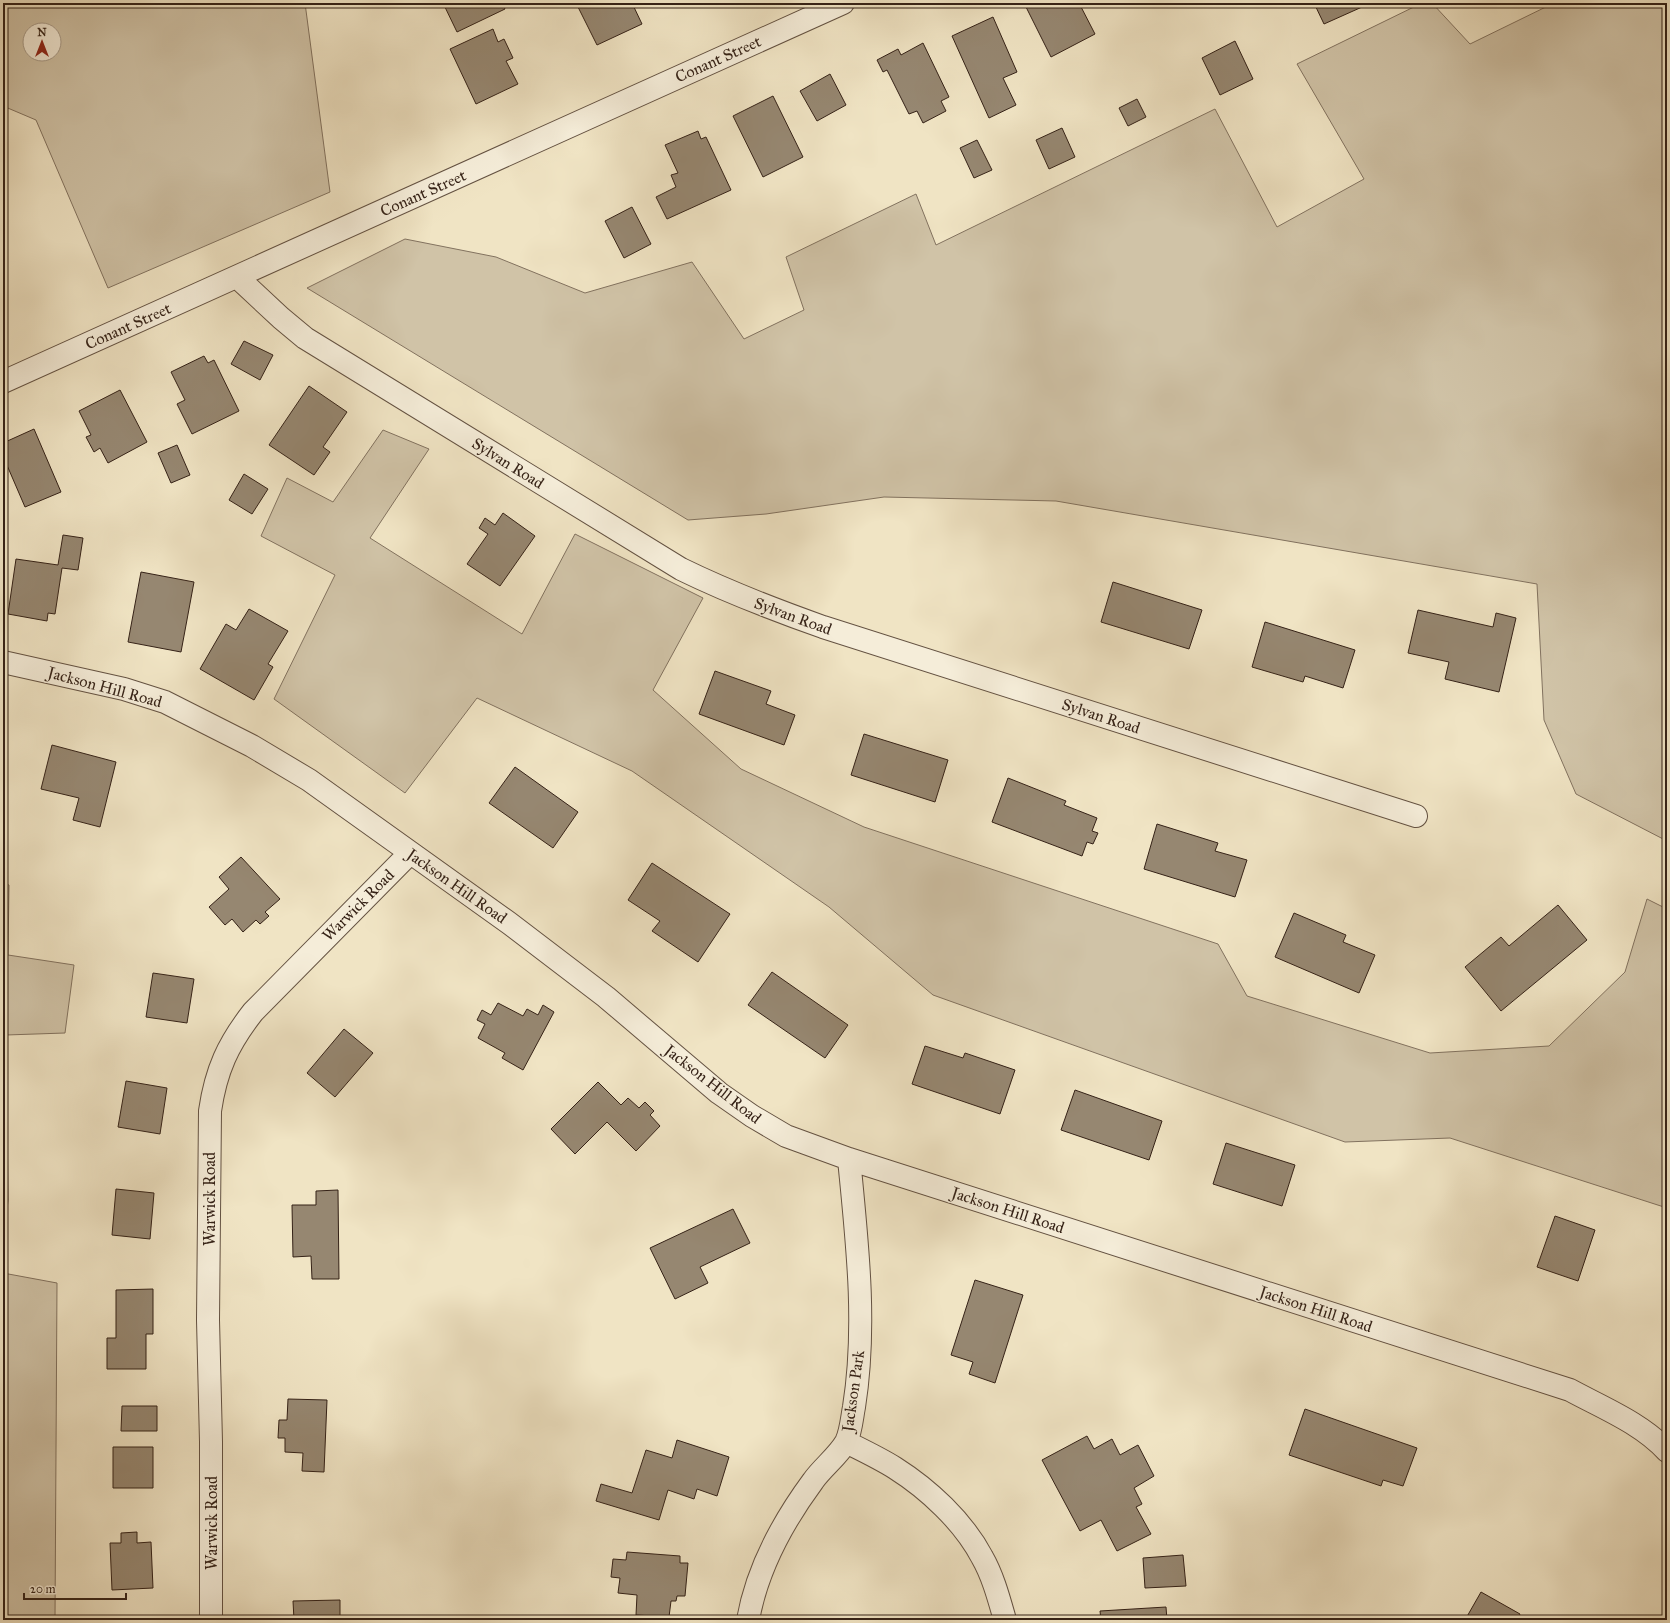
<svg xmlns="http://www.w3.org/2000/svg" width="1670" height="1623" viewBox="0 0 1670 1623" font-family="'IM FELL Great Primer',serif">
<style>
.green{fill:#d0c3a7;stroke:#82725f;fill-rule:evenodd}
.building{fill:#968771;stroke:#352217}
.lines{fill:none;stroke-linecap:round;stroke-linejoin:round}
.minor-casing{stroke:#645242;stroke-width:24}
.minor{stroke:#f5edd9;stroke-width:22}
.labels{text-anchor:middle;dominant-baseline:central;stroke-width:3;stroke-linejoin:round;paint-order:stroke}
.street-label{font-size:16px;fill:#352217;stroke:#f5edd9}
</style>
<rect width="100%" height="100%" fill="#f0e4c4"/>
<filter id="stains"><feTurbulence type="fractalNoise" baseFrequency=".005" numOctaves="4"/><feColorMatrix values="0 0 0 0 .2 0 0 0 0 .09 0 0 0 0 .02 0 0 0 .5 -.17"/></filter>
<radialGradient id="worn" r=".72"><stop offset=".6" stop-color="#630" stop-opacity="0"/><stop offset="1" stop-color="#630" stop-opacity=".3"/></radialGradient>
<path class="green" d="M3,3H305L330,192L108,288L36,120L3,106ZM30,30H54V54H30Z
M1422,3H1432L1470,44L1554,3H1667V841L1576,794L1544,720L1537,584L1056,501L884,497L766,514L688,520L307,288L405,239L496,257L585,293L692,262L744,339L804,310L786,257L916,194L936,245L1215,109L1277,227L1364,179L1297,64Z
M383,430L429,449L370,538L522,634L575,534L703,598L653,690L741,769L864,827L1218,944L1247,996L1430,1053L1549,1046L1625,972L1647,899L1667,909V1208L1450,1138L1345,1142L933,995L829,907L632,771L477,698L405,793L274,699L335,575L261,536L287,478L333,502Z
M3,883L9,885L8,955L74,965L65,1033L6,1035L8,1200L3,1251Z
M3,1273L57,1283L55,1620H3Z"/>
<path class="building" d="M443,3H502L505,9L457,32Z
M576,3H632L642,24L597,45Z
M1030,3H1079L1095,34L1051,57L1025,5Z
M1314,3H1371L1324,24Z
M993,17L1017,72L1003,78L1016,105L989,118L952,36Z
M493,29L498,42L504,39L513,58L506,61L518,84L476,104L450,49Z
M1235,41L1253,79L1220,95L1202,58Z
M923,43L949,97L941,101L946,111L923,123L917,111L909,114L887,70L883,72L877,60L898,49L901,55Z
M830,74L846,105L817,121L800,91Z
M773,96L803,157L763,177L733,116Z
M1137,99L1146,117L1128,126L1119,108Z
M1062,128L1075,157L1049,169L1036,140Z
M698,131L701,139L706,137L731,190L667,219L656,197L676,187L671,175L678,173L665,145Z
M977,140L992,170L974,178L960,148Z
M632,207L651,244L624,258L605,221Z
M244,341L273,355L260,380L231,364Z
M204,356L208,363L214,360L239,411L192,434L177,404L185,400L171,372Z
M309,386L347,412L323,447L330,452L314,475L269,445Z
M120,390L147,442L108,463L100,448L94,452L86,437L91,435L79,411Z
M34,429L61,492L25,507L3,456V443Z
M177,445L190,475L171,483L158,453Z
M244,474L268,489L252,514L229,500Z
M503,513L535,536L500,586L467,564L488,534L479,528L485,518L495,525Z
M63,535L83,538L78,570L62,568L55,614L48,613L47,621L8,614L16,559L58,565Z
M141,572L194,582L181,652L128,642Z
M1113,582L1202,610L1189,649L1101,622Z
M249,609L288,631L268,664L273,667L254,700L200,669L226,624L236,630Z
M1418,610L1493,627L1496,613L1516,618L1499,692L1445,679L1449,662L1408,653Z
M1265,622L1355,650L1343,688L1305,676L1303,682L1252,667Z
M715,671L771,691L766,704L795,715L784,745L699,714Z
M864,734L948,760L935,802L851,775Z
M52,745L116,762L100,827L73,820L79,798L41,789Z
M515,767L578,812L553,848L489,803Z
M1008,778L1066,801L1064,805L1097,818L1092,831L1098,833L1093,844L1087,842L1082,856L992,822Z
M1157,824L1218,843L1215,851L1247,860L1235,897L1144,869Z
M241,857L280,899L265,912L269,916L260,924L256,920L243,932L232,919L225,925L209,907L229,889L219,877Z
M652,863L730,914L698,962L652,931L660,921L628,900Z
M1558,905L1587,940L1501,1011L1465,967L1501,937L1509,946Z
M1294,913L1346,935L1343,942L1375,955L1359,993L1275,957Z
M772,972L848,1025L825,1058L748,1005Z
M153,973L194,979L187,1023L146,1017Z
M498,1003L523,1016L527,1009L538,1015L543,1005L554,1012L523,1070L502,1058L505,1053L478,1038L485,1024L477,1020L482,1010L491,1015Z
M344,1029L373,1053L335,1097L307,1073Z
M925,1046L963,1058L965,1053L1015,1070L1000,1114L912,1084Z
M126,1081L167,1088L160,1134L118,1127Z
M598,1082L621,1105L628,1098L639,1108L645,1102L654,1111L650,1115L660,1126L636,1151L607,1122L575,1154L551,1129Z
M1075,1090L1162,1121L1149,1160L1061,1130Z
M1226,1143L1295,1165L1282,1206L1213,1184Z
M116,1189L154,1193L150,1239L112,1235Z
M338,1190L339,1279H312L311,1256L293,1257L292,1205H316V1191Z
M733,1209L750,1243L700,1267L708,1283L675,1299L650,1248Z
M1555,1216L1595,1230L1578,1281L1537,1267Z
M975,1280L1023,1295L995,1383L969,1374L973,1362L951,1355Z
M153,1289V1334H146V1369H107V1338H116V1290Z
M288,1399L327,1400L324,1472L302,1471L303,1453L285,1452V1438H278L279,1420H287Z
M122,1406H157V1431H121Z
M1305,1409L1417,1448L1403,1486L1383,1480L1381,1486L1289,1455Z
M1087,1436L1094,1449L1112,1439L1120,1455L1138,1445L1154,1476L1134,1488L1142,1504L1136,1507L1151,1534L1117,1551L1101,1520L1080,1531L1042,1460Z
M677,1440L729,1457L717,1496L697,1489L694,1499L668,1490L659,1520L596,1501L601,1484L632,1493L646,1450L672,1458Z
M113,1447H153V1488H113Z
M137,1532V1543L151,1542L153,1588L112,1590L110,1543H121V1533Z
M627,1552L680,1556V1563H688L685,1596H677L676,1601H671L669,1617L636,1615L637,1595L618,1593L620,1578L611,1577L613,1559L626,1560Z
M1183,1555L1186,1586L1145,1588L1143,1558Z
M1481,1592L1520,1614L1517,1620H1465Z
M340,1600V1616H350V1620H294L293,1601Z
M1166,1607L1167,1620H1101L1100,1611Z"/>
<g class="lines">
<defs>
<path id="minor" d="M237,277L281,318L305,338L681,569C728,592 775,610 823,627L1416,816
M3,382L843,3
M3,662L124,689L165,702L252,746L309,780L509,923L606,997L719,1093L752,1116L786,1136L849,1159L1570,1390C1603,1408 1641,1423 1667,1451
M846,1442C862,1450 879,1458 895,1468C928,1489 963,1521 982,1557C993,1576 999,1599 1005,1620
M211,1620V1442L208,1320L210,1111C216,1070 228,1044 253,1012L410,853
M748,1620C757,1569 782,1523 813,1481C822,1468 838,1456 846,1442C851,1432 852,1417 854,1407C867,1325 857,1241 849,1159"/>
</defs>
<use href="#minor" class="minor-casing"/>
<use href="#minor" class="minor"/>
</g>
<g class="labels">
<g class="street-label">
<text transform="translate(718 59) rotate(-24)">Conant Street</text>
<text transform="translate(423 193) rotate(-24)">Conant Street</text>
<text transform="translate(128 326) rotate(-24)">Conant Street</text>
<text transform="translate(508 463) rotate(32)">Sylvan Road</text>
<text transform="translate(793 616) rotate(20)">Sylvan Road</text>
<text transform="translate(105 687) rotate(15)">Jackson Hill Road</text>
<text transform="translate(1101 716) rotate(18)">Sylvan Road</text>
<text transform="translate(457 886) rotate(35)">Jackson Hill Road</text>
<text transform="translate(358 905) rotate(-45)">Warwick Road</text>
<text transform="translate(713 1084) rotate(38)">Jackson Hill Road</text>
<text transform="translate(209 1199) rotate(-90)">Warwick Road</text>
<text transform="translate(1008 1210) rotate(18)">Jackson Hill Road</text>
<text transform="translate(1316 1309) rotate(18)">Jackson Hill Road</text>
<text transform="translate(853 1391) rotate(-82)">Jackson Park</text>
<text transform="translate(211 1523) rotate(-90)">Warwick Road</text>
</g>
</g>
<rect width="1670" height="1623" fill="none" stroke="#f0e4c4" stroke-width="16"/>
<rect x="4" y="4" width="1662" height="1615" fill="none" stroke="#352217" stroke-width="2"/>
<rect x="8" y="8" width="1654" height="1607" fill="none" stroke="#352217"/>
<g transform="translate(42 42)"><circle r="19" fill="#f5edd9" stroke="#a89c8b"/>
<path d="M0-3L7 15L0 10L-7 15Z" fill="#8f2418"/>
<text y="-6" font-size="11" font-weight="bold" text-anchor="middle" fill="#352217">N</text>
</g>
<path d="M24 1593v6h102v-6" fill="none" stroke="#352217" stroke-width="2"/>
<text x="30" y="1593" font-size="12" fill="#352217" stroke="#f5edd9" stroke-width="3" paint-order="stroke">20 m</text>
<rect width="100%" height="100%" filter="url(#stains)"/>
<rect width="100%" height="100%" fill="url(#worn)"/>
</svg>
